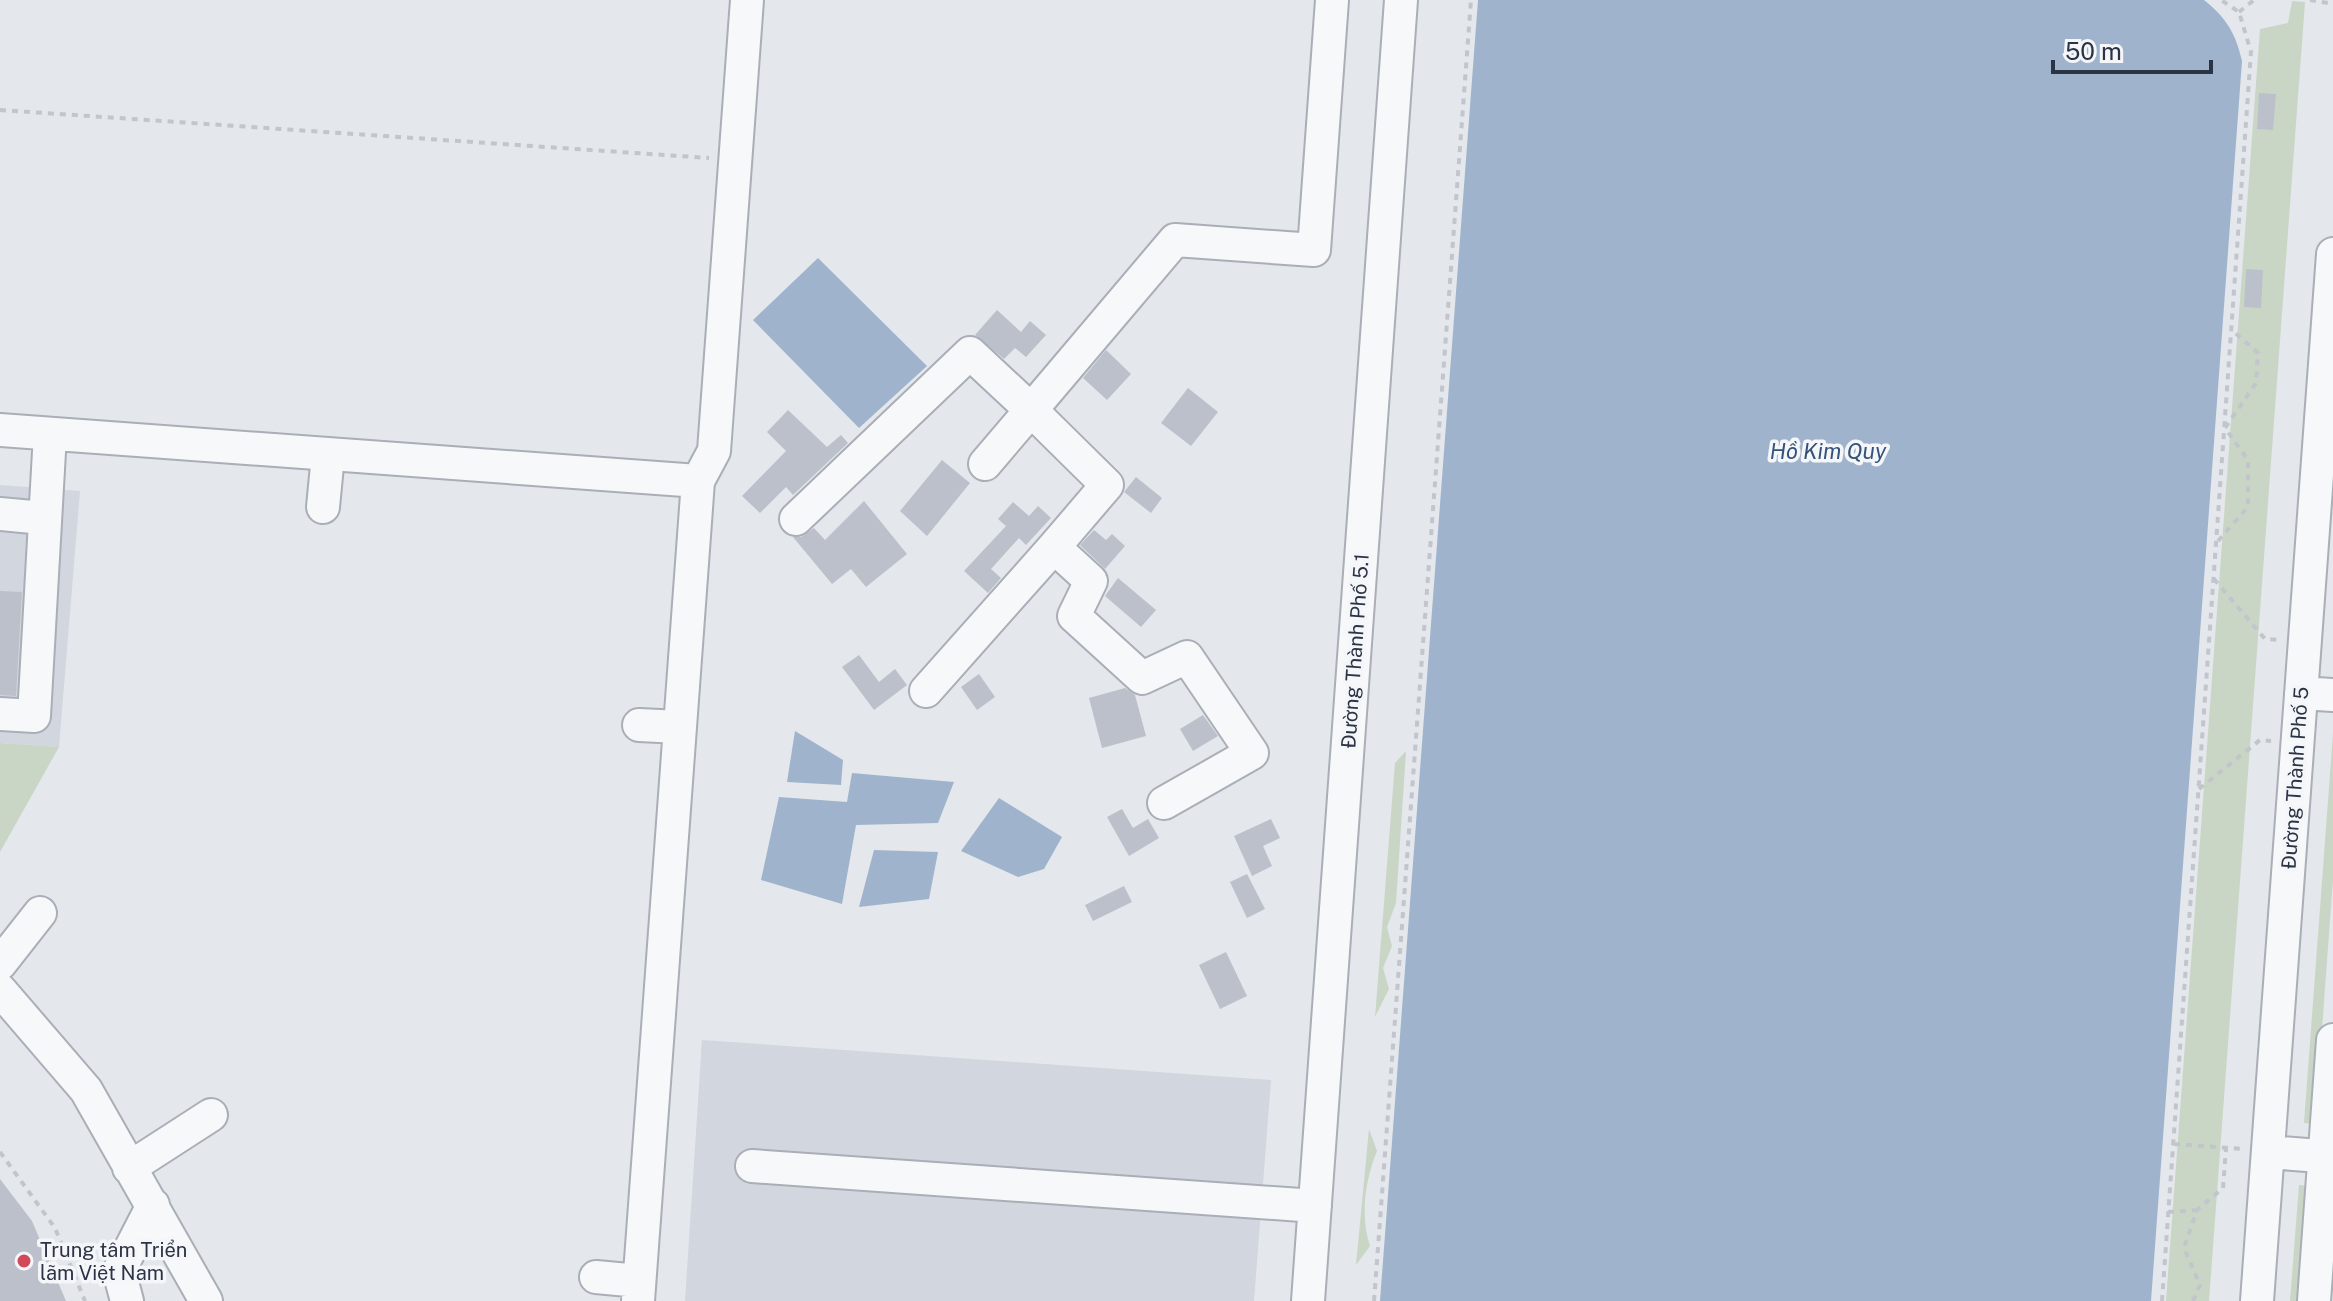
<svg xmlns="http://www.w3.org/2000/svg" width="2333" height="1301" viewBox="0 0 2333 1301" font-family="'Public Sans',sans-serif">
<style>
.built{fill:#d2d6de}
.green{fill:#c9d6c5}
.water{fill:#9fb4cc}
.building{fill:#bbc0ca}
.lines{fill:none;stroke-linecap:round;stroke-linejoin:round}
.minor-casing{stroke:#a9aeb7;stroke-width:36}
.path{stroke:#c2c5cb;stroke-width:4;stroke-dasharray:6 6;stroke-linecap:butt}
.minor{stroke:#f7f8fa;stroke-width:32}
.poi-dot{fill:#d1495b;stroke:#f4f6f9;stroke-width:3}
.labels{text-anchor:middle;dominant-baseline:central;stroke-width:7;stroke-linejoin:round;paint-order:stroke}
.street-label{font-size:20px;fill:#2b3445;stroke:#f4f6f9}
.poi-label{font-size:20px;fill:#2b3445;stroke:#f4f6f9;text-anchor:start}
.water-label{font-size:22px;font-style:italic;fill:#34527a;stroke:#f4f6f9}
</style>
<rect width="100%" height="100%" fill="#e4e7ec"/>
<path class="built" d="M0,485L80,491L59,747L0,743Z
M702,1040L1271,1080L1254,1301H685Z"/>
<path class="green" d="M2292,1L2305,2L2209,1301H2166L2260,29L2288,23Z
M2333,734V880L2315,1124L2304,1123Z
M0,743L59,747L0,852Z
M1406,751L1396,903L1387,927L1392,946L1383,968L1389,989L1375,1017L1395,763Z
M1369,1129L1377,1151C1365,1180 1360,1217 1370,1246L1356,1265Z
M2299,1185L2310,1186L2301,1301H2290Z"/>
<path class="water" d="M1478,0H2204C2226,17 2236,34 2242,61L2151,1301H1380Z
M818,258L927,366L859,428L753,320Z
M795,731L843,760L841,785L787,782Z
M852,773L954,782L938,823L856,825L842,904L761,880L779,797L847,802Z
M999,798L1062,837L1044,869L1018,877L961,851Z
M874,850L938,852L929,899L859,907Z"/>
<path class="building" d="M2259,93L2276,94L2273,130L2257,129Z
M2246,269L2263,270L2261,308L2244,307Z
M997,310L1021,332L1030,321L1046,335L1026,357L1015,348L1004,359L975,335Z
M1106,350L1131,374L1107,400L1083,378Z
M1188,388L1218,412L1191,446L1161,423Z
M788,410L827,447L841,435L848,443L793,495L786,487L760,513L742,496L786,451L767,432Z
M942,460L970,483L927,536L900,511Z
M1136,477L1162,498L1151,513L1124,492Z
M864,501L907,554L866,587L851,569L832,584L793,537H801L814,528L825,540Z
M1013,502L1029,516L1038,506L1051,518L1026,545L1019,538L991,569L1001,578L988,593L964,571L1006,526L998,519Z
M1094,530L1106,540L1112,534L1125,546L1105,569L1080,545Z
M1118,578L1156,610L1141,627L1105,596Z
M0,591L22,592L16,696L0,695Z
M859,655L879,682L895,669L907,685L874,710L842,667Z
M979,674L995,697L977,710L961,687Z
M1125,688L1135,695L1146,736L1102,748L1089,698Z
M1203,715L1218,736L1193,751L1180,729Z
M1122,809L1133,828L1148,819L1159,838L1129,856L1107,817Z
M1271,819L1280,838L1263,846L1272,866L1252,876L1234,836Z
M1247,874L1265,909L1247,918L1230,882Z
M1124,886L1132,902L1093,921L1085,905Z
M1226,952L1247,996L1220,1009L1199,965Z
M0,1179L32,1221L66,1301H0Z"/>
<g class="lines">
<defs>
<path id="minor" d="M0,430L698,481
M323,507L328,455
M0,514L43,518
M796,519L970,353L1031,410L985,464
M926,691L1054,547
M2301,693L2333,695
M0,714L34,716L50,434
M639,725L680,727
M1164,803L1252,753L1187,657L1142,678L1074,616L1091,581L1054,547L1107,485L1031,410L1175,240L1314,250L1332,0
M0,964L40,913
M0,990L86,1090L206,1301
M2268,1152L2333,1157
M752,1166L1315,1206
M129,1168L211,1115
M596,1277L639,1281
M127,1301L119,1271L153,1205
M638,1301L698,481L714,451L747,0
M1308,1301L1401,0
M2257,1301L2333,254
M2314,1301L2333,1040"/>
</defs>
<use href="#minor" class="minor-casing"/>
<path class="path" d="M2310,0L2333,4
M2239,12L2254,0
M0,110L709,158
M2218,541L2248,507V460L2225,428L2256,383L2258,353L2232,330
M2214,579L2265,639L2280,640
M2199,789L2260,740L2271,741
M2174,1144L2243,1149
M0,1152L55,1228L85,1301
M2168,1212L2197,1210
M1374,1301L1471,0
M2162,1301L2251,52L2239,12L2221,0
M2193,1301L2200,1285L2184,1248L2197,1210L2223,1188L2226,1148"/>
<use href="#minor" class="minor"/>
</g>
<circle class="poi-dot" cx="24" cy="1261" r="8"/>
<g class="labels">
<g class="street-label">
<text transform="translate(1355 651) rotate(-86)">Đường Thành Phố 5.1</text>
<text transform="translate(2295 778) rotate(-86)">Đường Thành Phố 5</text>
</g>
<g class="poi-label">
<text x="40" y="1250">Trung tâm Triển<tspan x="40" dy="23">lãm Việt Nam</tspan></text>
</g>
<g class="water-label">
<text x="1828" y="451">Hồ Kim Quy</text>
</g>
</g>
<path d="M2053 60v12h158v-12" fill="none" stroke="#2b3445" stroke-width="4"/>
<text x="2065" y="60" font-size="24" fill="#2b3445" stroke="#f4f6f9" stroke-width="6" paint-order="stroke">50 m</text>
</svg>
